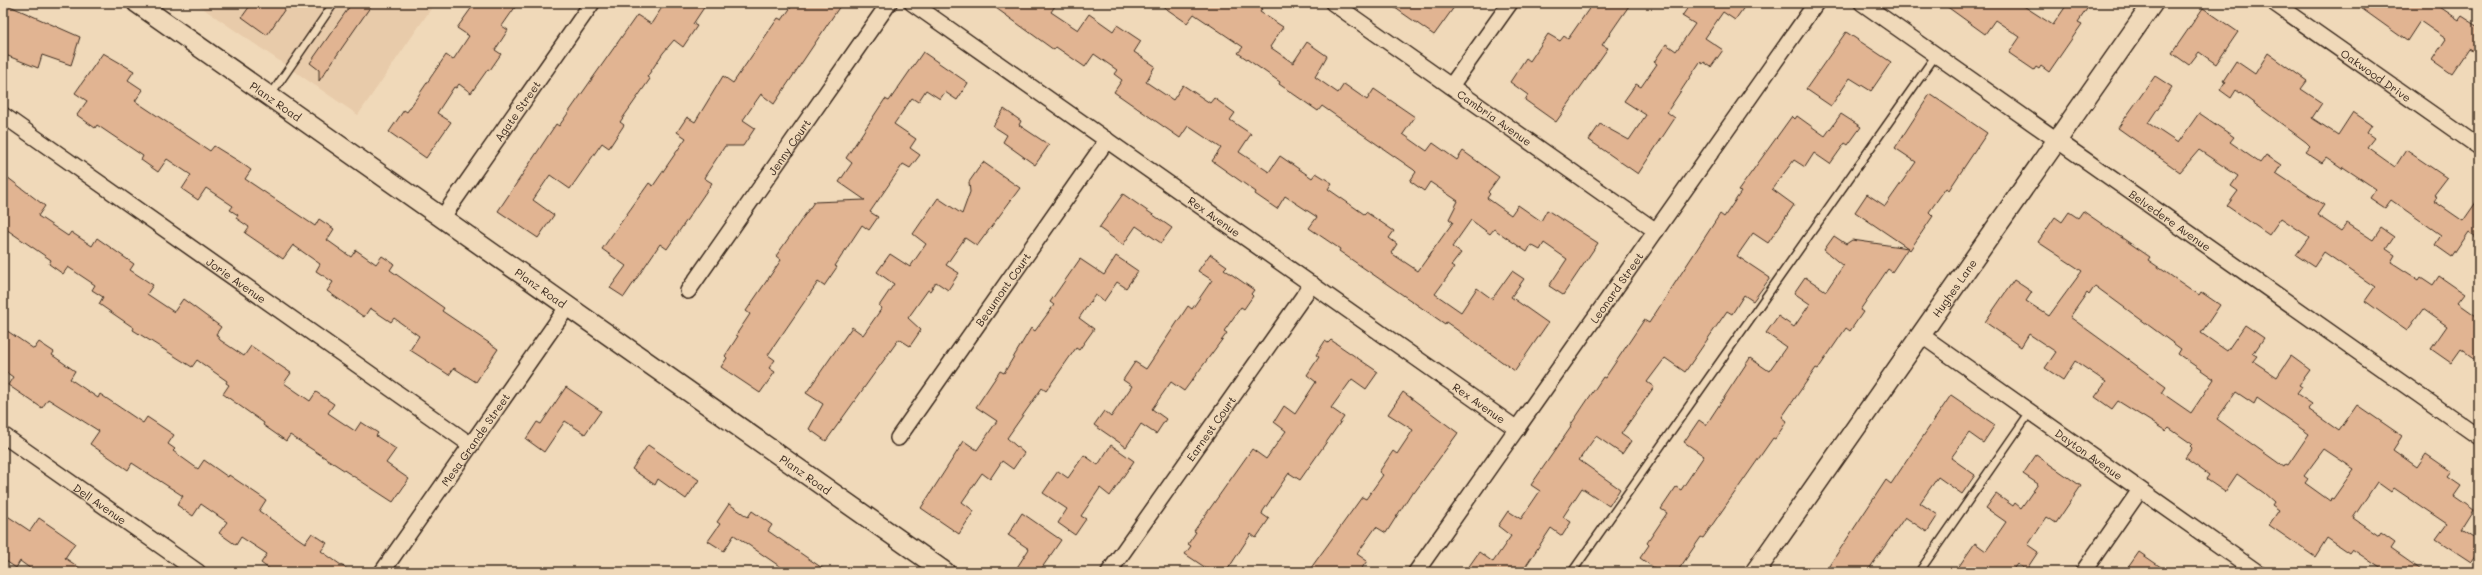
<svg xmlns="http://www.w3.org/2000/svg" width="2482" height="575" viewBox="0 0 2482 575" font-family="Mali,sans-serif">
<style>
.built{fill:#e8cbaa}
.building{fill:#e1b492;stroke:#3b2a1e;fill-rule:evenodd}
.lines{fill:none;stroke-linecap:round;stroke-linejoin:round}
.service-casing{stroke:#3b2a1e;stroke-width:10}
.minor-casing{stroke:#3b2a1e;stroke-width:18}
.tertiary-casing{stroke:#3b2a1e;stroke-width:22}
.service{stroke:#f0d9b9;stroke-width:7}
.minor{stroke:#f0d9b9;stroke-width:15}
.tertiary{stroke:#f0d9b9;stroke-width:19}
.labels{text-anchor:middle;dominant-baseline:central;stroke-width:3;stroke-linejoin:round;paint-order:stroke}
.street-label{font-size:11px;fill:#3b2a1e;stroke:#f0d9b9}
</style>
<rect width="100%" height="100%" fill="#f0d9b9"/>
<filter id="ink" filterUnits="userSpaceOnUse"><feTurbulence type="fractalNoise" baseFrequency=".025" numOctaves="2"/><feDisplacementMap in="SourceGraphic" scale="8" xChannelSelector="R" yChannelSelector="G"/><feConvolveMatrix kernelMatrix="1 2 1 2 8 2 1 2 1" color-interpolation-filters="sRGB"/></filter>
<g filter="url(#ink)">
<path class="built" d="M195,3H435L358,115Z"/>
<path class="building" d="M3,3L80,37L71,65L42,55L38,68L3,54Z
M252,3H289L267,35L242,17Z
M352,3H373L319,81V70L310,63Z
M475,3H518L502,26L508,30L495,50L501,54L490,70L488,69L471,93L459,84L456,88L454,87L437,113L451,122L426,158L389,132L404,110L407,112L446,55L453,60L469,36L457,28Z
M665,3H707L693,24L697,26L683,47L674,40L663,53L647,77L650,79L620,122L624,125L609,148L602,143L570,189L550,175L533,200L554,215L538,238L498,211L556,124L559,126L637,15L651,24Z
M794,3H842L774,104L761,94L743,120L755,128L743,146H725L705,176L704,178L712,183L667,249L660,244L624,297L610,288L626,266L602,249L649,183L653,186L686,138L677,132L687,117L695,122L723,76L733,83L778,18L782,20Z
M989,3H1057L1051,12L1078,30L1089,14L1113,31L1117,25L1141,41L1134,52L1155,66L1146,82L1173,100L1183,85L1210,103L1214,98L1235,113L1230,120L1251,134L1239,152L1269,172L1280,156L1312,178L1316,173L1332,183L1328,189L1364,214L1366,212L1394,231L1389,238L1397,244L1391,253L1418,271L1453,222L1449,219L1458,201L1430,182L1424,191L1410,181L1416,172L1414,170L1322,106L1318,111L1279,84L1280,82L1238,53L1243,47L1194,14L1187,23L1158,3H1254L1262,9L1260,12L1283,27L1270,47L1293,63L1307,42L1327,56L1315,77L1338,93L1344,84L1367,100L1374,89L1415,117L1403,134L1427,151L1433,143L1457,160L1463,151L1499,177L1488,192L1490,194L1487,198L1511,215L1518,205L1541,221L1547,210L1598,243L1563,295L1549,286L1567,259L1544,243L1540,250L1531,245L1527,252L1494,229L1490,234L1471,220L1452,247L1461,253L1451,266L1454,268L1435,294L1461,312L1477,288L1492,299L1512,271L1524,279L1511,297L1548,323L1515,371L1446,322L1445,324L1339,251L1340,249L1309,228L1317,217L1285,196L1277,209L1255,194L1256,192L1212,161L1221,148L1188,126L1180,138L1114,92L1122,80L1114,74L1117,70L1094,54L1085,67L1056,47L1054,50Z
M1388,3H1457L1434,35Z
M1593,3H1631L1602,45L1608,48L1556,122L1525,100L1528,95L1510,82L1526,58L1530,61L1548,34L1560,41L1564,36L1568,39Z
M1691,3H1747L1735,20L1723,12L1705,38L1723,50L1711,67L1704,62L1703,64L1700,62L1667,112L1675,118L1638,174L1589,140L1600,124L1629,140L1646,115L1624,101L1636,84L1641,87L1657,64L1654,62L1666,44L1676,51L1695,24L1682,16Z
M1942,3H2019L2053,25L2068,3H2091L2078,22L2082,24L2049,72L2041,66L2039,69L2036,67L2034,70L2009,53L2020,37L1995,20L1985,34Z
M2354,3H2434L2459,20L2462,16L2479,27V55L2469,49L2452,74L2432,60L2446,39L2420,21L2407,41Z
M2203,8L2238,32L2216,64L2199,52L2189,65L2172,53Z
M1846,32L1891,62L1871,91L1850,78L1831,106L1806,89Z
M923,52L968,83L957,100L945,92L940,99L926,90L918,102L912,98L894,124L916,139L910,148L920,155L910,168L903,164L870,212L878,217L869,230L862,225L835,266L837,267L824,286L818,282L768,355L775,360L769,368L775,372L760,393L721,367L727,358L725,356L738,336L736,335L750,314L746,311L781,260L776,256L814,202L865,200L839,182L852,163L846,158L885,99L889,101Z
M103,53L134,71L128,80L143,90L135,101L210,151L214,146L240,162L251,170L245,179L315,226L319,219L334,229L327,240L351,257L356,250L376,264L382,256L394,264L390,270L444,308L442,311L498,349L476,382L454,368L449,375L410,350L419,336L394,318L391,322L370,308L364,317L327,291L333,282L316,271L320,264L293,245L283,259L245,233L249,227L236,218L238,215L230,210L233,206L206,188L198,200L182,189L191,175L167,159L158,172L141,160L143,156L97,125L95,128L77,115L87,101L75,93Z
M2268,53L2307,81L2301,89L2322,103L2312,118L2338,135L2353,112L2372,125L2367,133L2374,138L2367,147L2395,167L2406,150L2447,178L2434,195L2437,197L2434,201L2463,221L2479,198V239L2469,232L2452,257L2435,245L2441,235L2391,200L2385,208L2370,198L2376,189L2343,167L2342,169L2326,158L2322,163L2305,152L2310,146L2306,142L2236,90L2231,98L2220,90L2225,82L2223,81L2236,61L2255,74Z
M2155,76L2172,87L2148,123L2178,143L2199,113L2234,137L2230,142L2260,163L2266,155L2281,165L2276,173L2324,205L2317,215L2341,231L2347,223L2373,240L2381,228L2394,237L2386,249L2395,255L2391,262L2419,280L2421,277L2433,285L2439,276L2465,294L2458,303L2479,318V362L2461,349L2451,363L2431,349L2447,326L2423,309L2407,331L2365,301L2375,287L2324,252L2314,267L2296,255L2309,237L2281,218L2269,235L2227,206L2238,191L2231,186L2238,176L2199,150L2180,172L2118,128Z
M1930,94L1987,133L1949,190L1946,188L1929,212L1933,216L1910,250L1908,248L1892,272L1888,269L1860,310L1863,312L1850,331L1846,328L1818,369L1816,368L1782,417L1787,421L1775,439L1773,438L1703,538L1701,537L1677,572H1660L1640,558L1649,545L1647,543L1667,513L1661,509L1676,487L1681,490L1704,456L1684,442L1699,420L1706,425L1750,358L1769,371L1786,347L1766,333L1778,316L1794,327L1810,304L1794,293L1805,277L1826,291L1843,266L1824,250L1834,236L1846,244L1852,240L1908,248L1855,212L1867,194L1885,206L1916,162L1895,148Z
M1004,109L1021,121L1019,125L1049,145L1035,165L1003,142L1007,135L993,126Z
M1841,114L1861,127L1848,145L1845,143L1830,164L1814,153L1805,167L1794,160L1772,189L1794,205L1768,243L1753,233L1737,256L1770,278L1753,301L1744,295L1732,314L1727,311L1685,372L1665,358L1647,382L1654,387L1621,434L1631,441L1622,454L1596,436L1579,460L1620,489L1609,506L1582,488L1563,517L1571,522L1562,536L1551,528L1522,572H1465L1479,552L1493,562L1511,536L1498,526L1508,511L1521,519L1540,491L1531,485L1571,427L1570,426L1603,377L1605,378L1644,320L1649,323L1720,214L1724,217L1741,192L1738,191L1792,116L1795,119L1797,116L1825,136Z
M983,162L1020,188L977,246L965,238L946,265L959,273L948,290L936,282L930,291L928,290L908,318L921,330L910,346L899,339L826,441L809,429L823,404L806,393L852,327L863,335L882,308L879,306L894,284L877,272L890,254L910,267L926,244L913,234L938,198L962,214L970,192L969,182Z
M3,174L45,206L38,216L68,236L71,232L92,246L97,238L134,264L130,270L153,285L147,294L174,312L183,299L221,327L216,334L220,340L244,356L251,346L291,373L284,383L310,401L316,392L334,404L328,413L355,431L361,422L378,433L376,436L396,449L386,463L409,479L393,502L290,435L286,441L263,425L264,423L223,394L229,385L226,383L227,381L197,360L192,367L133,330L134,328L99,304L103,297L92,290L95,285L68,267L63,274L49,264L51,260L3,227Z
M1123,194L1172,228L1161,243L1136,226L1123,245L1099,228Z
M2083,211L2150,257L2148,260L2199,295L2201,292L2220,305L2201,333L2227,351L2245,325L2264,338L2253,354L2257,356L2253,361L2277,377L2291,356L2306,367L2310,370L2299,385L2302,387L2297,394L2312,404L2308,409L2339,431L2357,405L2402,436L2393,450L2417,467L2426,454L2452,472L2448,477L2461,486L2454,496L2474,510L2462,529L2479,540V551L2471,562L2436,539L2447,524L2394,488L2391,492L2377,482L2353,518L2379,536L2381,533L2395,543L2391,549L2424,572H2386L2352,549L2349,553L2327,538L2315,557L2269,525L2279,510L2272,505L2274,502L2264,493L2237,474L2225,492L2206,479L2209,475L2185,458L2192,448L2190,446L2192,444L2169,428L2166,431L2118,401L2112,409L2095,397L2106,382L2075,361L2063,380L2045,368L2056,352L2029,334L2021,347L1985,322L2014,280L2032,292L2026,301L2049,316L2082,271L2038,242L2055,217L2062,222L2069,212L2078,218ZM2095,286L2181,349L2178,354L2214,379L2191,413L2162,393L2166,387L2070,317L2087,293L2089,295ZM2236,392L2254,404L2257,398L2309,434L2288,465L2286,464L2284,467L2217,419ZM2324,449L2354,469L2333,499L2331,498L2330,501L2305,483L2308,479L2304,476Z
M1210,254L1227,266L1224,269L1254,290L1251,294L1253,296L1244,309L1241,307L1224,331L1227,333L1184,391L1171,382L1152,409L1166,419L1156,434L1141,424L1126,447L1094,425L1104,411L1111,417L1132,386L1123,380L1135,362L1146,369L1188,306L1192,309L1212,280L1198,271Z
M1116,256L1138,271L1126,288L1117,282L1104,301L1095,295L1079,318L1094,329L1079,350L1076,348L1046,391L1042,388L1007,438L1024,453L1013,469L1002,461L990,479L982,473L962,502L974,511L959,534L921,508L964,441L977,450L997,421L976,407L1000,371L1004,373L1031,328L1035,331L1054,305L1050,302L1080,259L1104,275Z
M3,328L34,349L39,342L54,352L52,355L75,371L70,379L98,398L100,394L143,423L147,417L174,435L168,444L175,449L173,451L198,469L204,460L228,477L229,475L266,500L259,511L305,543L312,533L327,543L321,551L351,572H273L261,563L267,554L241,537L236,545L219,533L227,522L201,504L193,516L177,505L183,496L132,463L128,470L90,444L99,431L48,399L42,408L8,385L13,377L3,370Z
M1331,340L1378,372L1366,389L1352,379L1331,408L1344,417L1300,480L1289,473L1263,511L1262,514L1269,519L1256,538L1251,534L1226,572H1212L1185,554L1191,546L1188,544L1196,532L1194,531L1252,449L1266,459L1286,431L1274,422L1284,406L1295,414L1316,382L1307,375L1319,357L1316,355L1325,341L1328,343Z
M566,387L601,411L585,434L565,421L544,452L526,439L537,422L541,424Z
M1403,392L1458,433L1414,493L1412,492L1386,533L1376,527L1357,554L1367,561L1359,572H1308L1362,497L1366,499L1383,475L1379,472L1393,451L1397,454L1413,430L1388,414Z
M1951,395L1995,425L1983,443L1969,433L1951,458L1975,475L1962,494L1938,477L1920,503L1938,515L1927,532L1905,517L1867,572H1825L1886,480L1891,484Z
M648,445L699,480L686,499L658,479L655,485L632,469Z
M1111,445L1134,461L1110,496L1100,488L1081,516L1086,519L1075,535L1058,523L1067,509L1043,493L1058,471L1068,478L1084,455L1098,465Z
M2036,455L2081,486L2056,523L2047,517L2028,545L2038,552L2026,570L2017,564L2011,572H1955L1975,543L1986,551L2006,522L1986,508L1996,494L2013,506L2015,503L2021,508L2038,484L2023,474Z
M729,504L748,517L752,511L772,525L768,531L828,572H788L734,535L724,551L708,541L720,524L717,522Z
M3,513L30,531L39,518L55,529L75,543L65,558L86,572H35L20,561L16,568L3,559Z
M1022,513L1061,540L1039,572H1014L1029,549L1008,535Z
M2139,552L2168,572H2125Z"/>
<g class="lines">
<defs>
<path id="service" d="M270,96L334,3
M1572,572L1936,55
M1919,572L2030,412"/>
<g id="minor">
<path id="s1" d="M912,3L1517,429"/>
<path id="s2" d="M1333,3L1656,231"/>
<path id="s3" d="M1862,3L2479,437"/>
<path id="s4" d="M2274,3L2479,147"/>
<path d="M1451,86L1510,3"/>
<path id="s5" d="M3,115L471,445"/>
<path id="s6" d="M442,218L592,3"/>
<path id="s7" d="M688,291L889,3"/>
<path id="s8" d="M1921,335L2257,572"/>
<path id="s9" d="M3,435L198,572"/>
<path id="s10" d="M898,438L1107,140"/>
<path id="s11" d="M382,572L568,306"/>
<path id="s12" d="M1109,572L1312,284"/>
<path id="s13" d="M1416,572L1816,3"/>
<path d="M2083,572L2140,490"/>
</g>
<g id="tertiary">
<path id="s14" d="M137,3L945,572"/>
<path id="s15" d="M1755,572L2153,3"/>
</g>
</defs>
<use href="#service" class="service-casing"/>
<use href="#minor" class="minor-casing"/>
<use href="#tertiary" class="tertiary-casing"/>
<use href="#service" class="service"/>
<use href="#minor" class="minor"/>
<use href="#tertiary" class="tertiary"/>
</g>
</g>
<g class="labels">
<g class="street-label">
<text stroke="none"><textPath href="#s4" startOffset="125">Oakwood Drive</textPath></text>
<text stroke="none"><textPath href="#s14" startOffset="170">Planz Road</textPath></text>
<text stroke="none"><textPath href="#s6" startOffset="131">Agate Street</textPath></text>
<text stroke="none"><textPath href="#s2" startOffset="198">Cambria Avenue</textPath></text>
<text stroke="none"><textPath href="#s7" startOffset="176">Jenny Court</textPath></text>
<text stroke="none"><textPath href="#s1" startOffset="370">Rex Avenue</textPath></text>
<text stroke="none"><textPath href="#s3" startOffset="377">Belvedere Avenue</textPath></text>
<text stroke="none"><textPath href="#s5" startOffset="286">Jorie Avenue</textPath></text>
<text stroke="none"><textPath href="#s15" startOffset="347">Hughes Lane</textPath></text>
<text stroke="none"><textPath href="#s14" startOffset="494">Planz Road</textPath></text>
<text stroke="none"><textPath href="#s13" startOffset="348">Leonard Street</textPath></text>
<text stroke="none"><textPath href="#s10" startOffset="182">Beaumont Court</textPath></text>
<text stroke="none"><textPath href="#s1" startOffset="694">Rex Avenue</textPath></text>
<text stroke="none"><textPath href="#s12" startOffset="176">Earnest Court</textPath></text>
<text stroke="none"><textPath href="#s11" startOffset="162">Mesa Grande Street</textPath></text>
<text stroke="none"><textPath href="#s8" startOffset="206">Dayton Avenue</textPath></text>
<text stroke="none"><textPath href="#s14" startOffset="818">Planz Road</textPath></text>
<text stroke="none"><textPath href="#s9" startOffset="119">Dell Avenue</textPath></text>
</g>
</g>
<rect width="2482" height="575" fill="none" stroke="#f0d9b9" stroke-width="16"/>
<rect x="8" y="8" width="2466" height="559" fill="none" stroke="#3b2a1e" stroke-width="1.5" filter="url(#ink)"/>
</svg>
